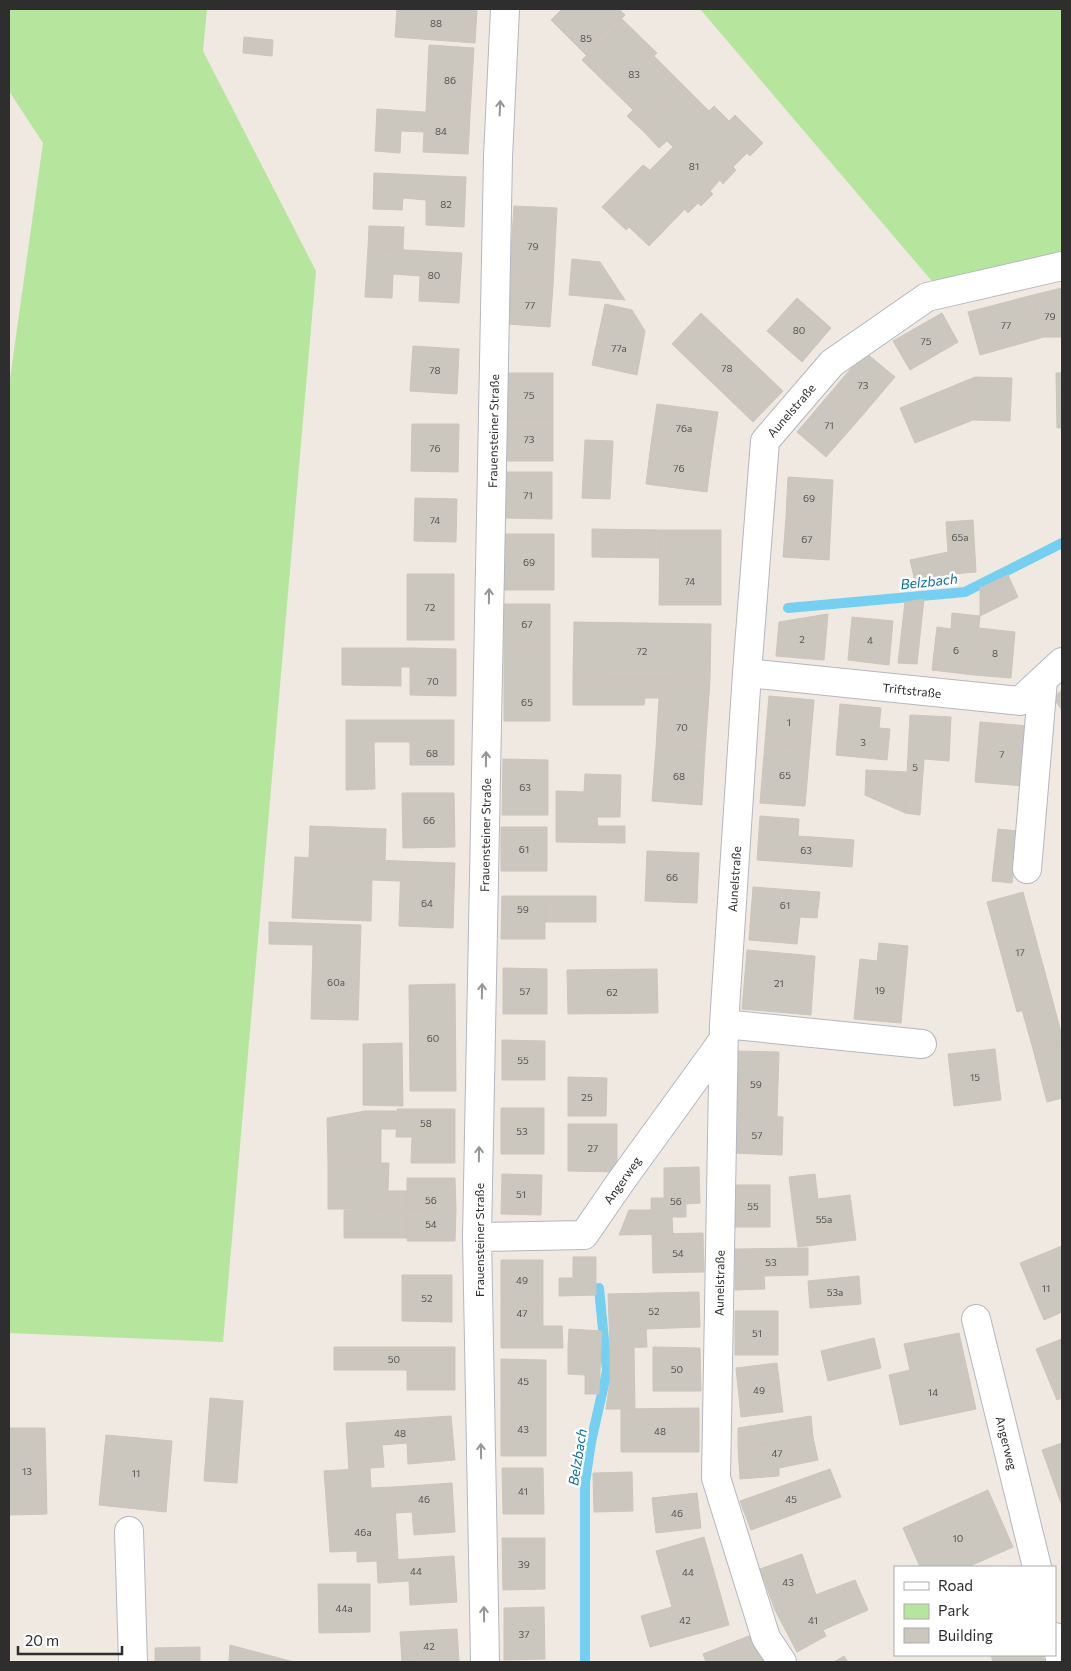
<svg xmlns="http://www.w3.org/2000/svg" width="1071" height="1671" viewBox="0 0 1071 1671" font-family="Commissioner,sans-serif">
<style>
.green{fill:#b6e59e}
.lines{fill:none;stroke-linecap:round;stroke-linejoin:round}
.stream{stroke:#75cff0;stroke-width:10}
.building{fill:#cbc7bf;stroke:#cbc5ba}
.minor-casing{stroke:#b4b7c1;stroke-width:30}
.minor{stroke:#fff;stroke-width:28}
.oneway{stroke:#969696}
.labels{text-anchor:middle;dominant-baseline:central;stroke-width:5;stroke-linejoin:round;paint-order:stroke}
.number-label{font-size:10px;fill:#555452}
.street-label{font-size:12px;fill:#2e2e2e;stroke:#fff}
.water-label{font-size:14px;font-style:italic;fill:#0d6fa3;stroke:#fff}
</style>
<rect width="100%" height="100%" fill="#efe9e1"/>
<path class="green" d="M9,9H207L203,51L316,271L223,1342L9,1333V386L43,143L9,91Z
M700,9H1062V276L948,300Z"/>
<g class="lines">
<path class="stream" d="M788,608L965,592L1062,543
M585,1662V1482L591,1442L607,1371L599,1288"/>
</g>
<path class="building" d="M397,9H477L475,43L395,37Z
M562,9H619L625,15L586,55L551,20Z
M622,19L657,53L654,56L685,87L643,131L627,116L633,110L582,60Z
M244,37L273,40L272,56L243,53Z
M429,45L474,48L470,115L426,112Z
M685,87L709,111L714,106L729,121L735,115L763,143L750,156L747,153L733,167L736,170L723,184L720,180L710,191L713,194L701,206L698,203L688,213L685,209L649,246L629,227L626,230L602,207L643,165L650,170L673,147L667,141L659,148L643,131Z
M377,109L470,115L468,154L423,152L424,132L401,131L400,153L375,151Z
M374,173L466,177L464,227L426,225V200L403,198L402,210L373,209Z
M514,206L557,208L553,286L509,283Z
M369,226L404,227L403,250L368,248Z
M368,248L462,253L459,303L419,301L420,276L393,274L392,298L365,297Z
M572,259L600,262L625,300L569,295Z
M509,283L553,286L550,327L507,324Z
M1062,288V337H1044L1033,295Z
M1033,295L1044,337L980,355L968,312Z
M797,298L831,328L802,362L767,331Z
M605,304L632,310L645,331L637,375L592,365Z
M701,313L783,391L753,422L672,344Z
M942,313L958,342L910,370L893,341Z
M413,346L459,349L457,394L410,391Z
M865,352L895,377L861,417L831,392Z
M506,373H553V417H506Z
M1056,373H1062V428H1057Z
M975,377L973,420L915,443L900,408Z
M975,377L1012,378L1010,421L973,420Z
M831,392L861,417L826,457L797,432Z
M657,404L718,412L712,452L651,444Z
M506,417H553V461H506Z
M412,424H459L458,472L411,471Z
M585,440L613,441L610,499L582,498Z
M651,444L712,452L707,492L646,484Z
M504,472H552V519L504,518Z
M788,477L833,480L831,520L786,517Z
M415,498L457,499L456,542L414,541Z
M786,517L831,520L829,560L783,557Z
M973,520L976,572L952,574L915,581L910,560L948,552L946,522Z
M592,529L660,530V558L592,557Z
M660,530H721V605H659Z
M504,534H554V590H504Z
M407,574H454V640H407Z
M1008,575L1018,597L980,616V588Z
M924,599L917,664L898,663L905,602Z
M504,604H550V643H504Z
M952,613L980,616L974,675L932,670L937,627L951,629Z
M828,614L824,660L776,656L779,622Z
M852,617L893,621L889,665L848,660Z
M574,622L711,624L710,680L573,678Z
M979,628L1015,632L1011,678L974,675Z
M504,643H550V682H504Z
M342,648H410V667H401V686L342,685Z
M410,648L456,649V696L410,695Z
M573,678L710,680L705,751L656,748L659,698H645L644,705H573Z
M504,682H550V721H504Z
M1062,690V710L1053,698Z
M769,696L814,700L810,747L765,743Z
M840,704L881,708L879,728L890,729L887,760L836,755Z
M910,715L951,717L949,761L924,759L920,815L905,813Z
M346,720H454V765H410V742H374L375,789L346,790Z
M980,722L1029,726L1024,786L975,782Z
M765,743L810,747L805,806L760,803Z
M656,748L705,751L702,805L652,801Z
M503,759L548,760V815H502Z
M866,770L907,772L905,813L865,795Z
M585,774L621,775L620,817H597L598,826H556V791L584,792Z
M402,793H454L455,847L403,848Z
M760,816L799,819L798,836L854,840L852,867L757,860Z
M310,826L386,829L385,861L309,857Z
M556,826H625V843L556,842Z
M501,827H547V871H501Z
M998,829L1018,831L1012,883L992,881Z
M647,851L699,853L697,903L645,901Z
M295,857L401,861L400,881L372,880L371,921L292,918Z
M401,861L455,863L453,928L399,926Z
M753,887L820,892L817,918L800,917L797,944L749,940Z
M1023,892L1053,1002L1017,1012L987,902Z
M502,896H545V939H501Z
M545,896H596V922H545Z
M269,922L361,925L358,1020L311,1019L313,945L269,944Z
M879,943L908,946L901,1023L854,1019L860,959L877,961Z
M747,950L815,956L811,1015L742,1009Z
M503,968L547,969V1014H503Z
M657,969L658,1013L568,1014L567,970Z
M455,984L456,1091H410L409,985Z
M1053,1002L1062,1036V1041L1033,1049L1022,1010Z
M502,1040L545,1041V1080H502Z
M1062,1041V1098L1047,1102L1033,1049Z
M402,1043L403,1106L363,1105V1044Z
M995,1049L1001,1100L954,1106L948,1054Z
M735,1051L779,1052L777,1116L733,1115Z
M568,1077L607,1078L606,1116H568Z
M501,1108H544V1154H501Z
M397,1109H455V1163H411L412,1137H396Z
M365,1111H396V1129H381V1163H328L327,1118Z
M733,1115L783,1117L782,1155L732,1153Z
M568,1124H617V1172L568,1171Z
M328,1163H389L388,1191H407V1209H328Z
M699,1167L700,1203L686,1204V1217H672L673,1234L619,1235L629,1210H651V1198H664V1168Z
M502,1174L542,1175L541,1215L501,1214Z
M815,1174L818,1199L850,1195L856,1240L798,1247L789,1177Z
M407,1178H455L456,1210L407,1209Z
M735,1185H770V1227H735Z
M407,1209V1238H344V1210Z
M407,1209L456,1210L455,1241H407Z
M703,1233L704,1272L653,1273L652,1234Z
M1062,1246V1312L1044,1320L1020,1263Z
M808,1248V1275L764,1276L765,1289L735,1290V1249Z
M573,1257H596V1295L559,1296V1278H573Z
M501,1260H543V1301H501Z
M402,1275H452V1322L402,1321Z
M859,1276L861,1304L810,1308L808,1281Z
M699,1292L700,1327L646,1329L647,1347L610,1348L608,1294Z
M501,1301H543V1326H562L563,1348H501Z
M735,1311H778V1355H735Z
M569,1329L602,1331L601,1349L568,1348Z
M959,1333L976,1409L900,1425L889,1375L910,1370L904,1344Z
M874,1338L881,1368L828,1381L821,1351Z
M1062,1339V1398L1057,1400L1036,1349Z
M334,1347H455V1390H407V1370H334Z
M653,1347L700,1348L701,1391H653Z
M568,1348L601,1349L599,1394H585V1375L568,1374Z
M610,1348H634L635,1409H606L610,1381Z
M501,1359L546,1360V1402H501Z
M777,1363L783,1412L741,1417L736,1368Z
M210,1398L243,1401L237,1483L204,1481Z
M501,1402H546V1456H501Z
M699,1408V1452H621V1409Z
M451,1416L455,1460L408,1464L407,1443L382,1445L384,1467L349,1470L346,1423Z
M811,1416L813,1437L777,1443L738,1446V1428Z
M9,1428H45L47,1514L9,1515Z
M106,1435L172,1441L166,1512L99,1505Z
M813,1437L818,1460L779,1468V1476L740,1479L738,1446L777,1443Z
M1062,1443V1502L1061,1503L1042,1450Z
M370,1468L371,1488L394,1487L398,1560L357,1562V1551L330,1552L324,1471Z
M502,1468H543L544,1514H503Z
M830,1469L841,1497L751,1530L740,1501Z
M632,1472L633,1511L594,1512L593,1473Z
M452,1483L455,1532L414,1535L412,1512L395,1513L394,1487Z
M988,1490L1013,1547L968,1567H920L903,1528Z
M697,1493L701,1528L656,1533L652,1498Z
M704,1537L720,1593L672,1607L656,1551Z
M502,1538H545V1589L503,1590Z
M802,1554L816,1595L775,1610L760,1569Z
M454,1556L457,1602L410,1605L409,1581L378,1583L377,1561Z
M855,1580L868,1610L823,1630L826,1636L797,1652L775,1610Z
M318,1584H370V1632L319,1633Z
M720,1593L729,1625L650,1647L641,1616Z
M544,1607L545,1659L504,1660V1608Z
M457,1629L459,1662L402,1661L400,1632Z
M754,1634L765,1662H706L703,1654Z
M230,1645L294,1662H229Z
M200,1647V1662H155V1648Z
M991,1655H1043L1045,1662H993Z
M844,1656L848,1662H834Z"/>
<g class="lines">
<defs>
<path id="minor" d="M747,673L1020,701L1062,662
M1027,869L1043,680
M724,1024L922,1044
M477,1237L584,1235L619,1184L724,1039
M976,1319L1037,1567
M129,1531L133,1662
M1055,1637L1061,1662
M485,1662L477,1237L498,157L505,9
M782,1662L766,1638L716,1478L724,1024L747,673L765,441L832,363L927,297L1062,266"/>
</defs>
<use href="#minor" class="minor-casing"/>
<use href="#minor" class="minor"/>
</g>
<defs><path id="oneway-shaft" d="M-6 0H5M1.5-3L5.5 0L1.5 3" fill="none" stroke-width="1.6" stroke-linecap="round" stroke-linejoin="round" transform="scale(1.25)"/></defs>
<g class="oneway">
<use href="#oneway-shaft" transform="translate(500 108) rotate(-87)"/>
<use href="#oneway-shaft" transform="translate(489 596) rotate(-89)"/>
<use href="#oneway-shaft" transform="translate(486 759) rotate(-89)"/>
<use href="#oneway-shaft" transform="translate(482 991) rotate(-89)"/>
<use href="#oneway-shaft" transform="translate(479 1154) rotate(-89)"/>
<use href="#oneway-shaft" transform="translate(481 1451) rotate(-91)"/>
<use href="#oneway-shaft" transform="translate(484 1614) rotate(-91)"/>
</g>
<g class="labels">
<g class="number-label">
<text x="436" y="23">88</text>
<text x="586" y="38">85</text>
<text x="634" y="74">83</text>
<text x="450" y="80">86</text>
<text x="441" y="131">84</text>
<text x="694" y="166">81</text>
<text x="446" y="204">82</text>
<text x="533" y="246">79</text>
<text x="434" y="275">80</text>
<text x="530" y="305">77</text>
<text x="1050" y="316">79</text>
<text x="1006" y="325">77</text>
<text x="799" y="330">80</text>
<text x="926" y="341">75</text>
<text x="619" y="348">77a</text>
<text x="727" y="368">78</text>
<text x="435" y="370">78</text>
<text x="863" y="385">73</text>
<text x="529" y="395">75</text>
<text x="829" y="425">71</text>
<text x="684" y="428">76a</text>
<text x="529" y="439">73</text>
<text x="435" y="448">76</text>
<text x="679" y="468">76</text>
<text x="528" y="495">71</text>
<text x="809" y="498">69</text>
<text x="435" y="520">74</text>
<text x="960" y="537">65a</text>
<text x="807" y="539">67</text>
<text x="529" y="562">69</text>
<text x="690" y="581">74</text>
<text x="430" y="607">72</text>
<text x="527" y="624">67</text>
<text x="802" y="639">2</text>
<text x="870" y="640">4</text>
<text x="956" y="650">6</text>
<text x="642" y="651">72</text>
<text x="995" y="653">8</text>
<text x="433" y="681">70</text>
<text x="527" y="702">65</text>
<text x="789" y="722">1</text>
<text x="682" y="727">70</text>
<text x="863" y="742">3</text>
<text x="432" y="753">68</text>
<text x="1002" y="754">7</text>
<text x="915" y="767">5</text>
<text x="785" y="775">65</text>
<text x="679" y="776">68</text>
<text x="525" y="787">63</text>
<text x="429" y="820">66</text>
<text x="524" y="849">61</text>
<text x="806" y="850">63</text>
<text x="672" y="877">66</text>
<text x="427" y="903">64</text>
<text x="785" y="905">61</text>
<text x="523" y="909">59</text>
<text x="1020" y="952">17</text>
<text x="336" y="982">60a</text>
<text x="779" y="983">21</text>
<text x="880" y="990">19</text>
<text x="525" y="991">57</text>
<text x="612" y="992">62</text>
<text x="433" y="1038">60</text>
<text x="523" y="1060">55</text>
<text x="975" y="1077">15</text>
<text x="756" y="1084">59</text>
<text x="587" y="1097">25</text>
<text x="426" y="1123">58</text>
<text x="522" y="1131">53</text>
<text x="757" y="1135">57</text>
<text x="593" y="1148">27</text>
<text x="521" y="1194">51</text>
<text x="431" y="1200">56</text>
<text x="676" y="1201">56</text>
<text x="753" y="1206">55</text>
<text x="824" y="1219">55a</text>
<text x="431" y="1224">54</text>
<text x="678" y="1253">54</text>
<text x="771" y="1262">53</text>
<text x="522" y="1280">49</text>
<text x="1046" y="1288">11</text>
<text x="835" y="1292">53a</text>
<text x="427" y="1298">52</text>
<text x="654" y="1311">52</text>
<text x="522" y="1313">47</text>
<text x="757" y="1333">51</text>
<text x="394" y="1359">50</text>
<text x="677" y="1369">50</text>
<text x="523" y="1381">45</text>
<text x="759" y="1390">49</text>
<text x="933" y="1392">14</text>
<text x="523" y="1429">43</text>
<text x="660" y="1431">48</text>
<text x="400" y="1433">48</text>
<text x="777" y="1453">47</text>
<text x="27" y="1471">13</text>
<text x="136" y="1473">11</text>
<text x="523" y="1491">41</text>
<text x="424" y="1499">46</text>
<text x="791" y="1499">45</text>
<text x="677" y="1513">46</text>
<text x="363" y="1532">46a</text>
<text x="958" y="1538">10</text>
<text x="524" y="1564">39</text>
<text x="416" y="1571">44</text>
<text x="688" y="1572">44</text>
<text x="788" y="1582">43</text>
<text x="344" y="1608">44a</text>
<text x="685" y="1620">42</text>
<text x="813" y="1620">41</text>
<text x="524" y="1634">37</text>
<text x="429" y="1646">42</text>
</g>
<g class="street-label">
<text transform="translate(791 410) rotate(-49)">Aunelstraße</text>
<text transform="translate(493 431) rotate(-89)">Frauensteiner Straße</text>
<text transform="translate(912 690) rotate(6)">Triftstraße</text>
<text transform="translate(485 835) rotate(-89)">Frauensteiner Straße</text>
<text transform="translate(734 879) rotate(-86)">Aunelstraße</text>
<text transform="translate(622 1180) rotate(-55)">Angerweg</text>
<text transform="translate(479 1240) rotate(-90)">Frauensteiner Straße</text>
<text transform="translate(719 1283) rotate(-89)">Aunelstraße</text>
<text transform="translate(1007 1443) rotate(76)">Angerweg</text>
</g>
<g class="water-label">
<text transform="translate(929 581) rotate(-6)">Belzbach</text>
<text transform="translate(577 1457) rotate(-81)">Belzbach</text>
</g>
</g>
<rect width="1071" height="1671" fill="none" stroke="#2e2e2e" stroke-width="20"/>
<rect x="894" y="1566" width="162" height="90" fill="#ffffff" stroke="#ababab"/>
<rect x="904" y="1582" width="25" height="8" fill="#ffffff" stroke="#ababab"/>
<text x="938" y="1591" font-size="15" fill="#2e2e2e">Road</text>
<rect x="904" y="1604" width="25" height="15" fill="#b6e59e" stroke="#ababab"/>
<text x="938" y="1616" font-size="15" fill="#2e2e2e">Park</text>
<rect x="904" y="1628" width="25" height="15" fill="#cbc7bf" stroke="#ababab"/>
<text x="938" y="1641" font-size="15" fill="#2e2e2e">Building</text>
<path d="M18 1646v8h104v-8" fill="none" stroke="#2e2e2e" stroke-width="2.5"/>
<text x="25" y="1646" font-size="15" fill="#2e2e2e" stroke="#ffffff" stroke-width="4" paint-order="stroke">20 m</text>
</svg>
